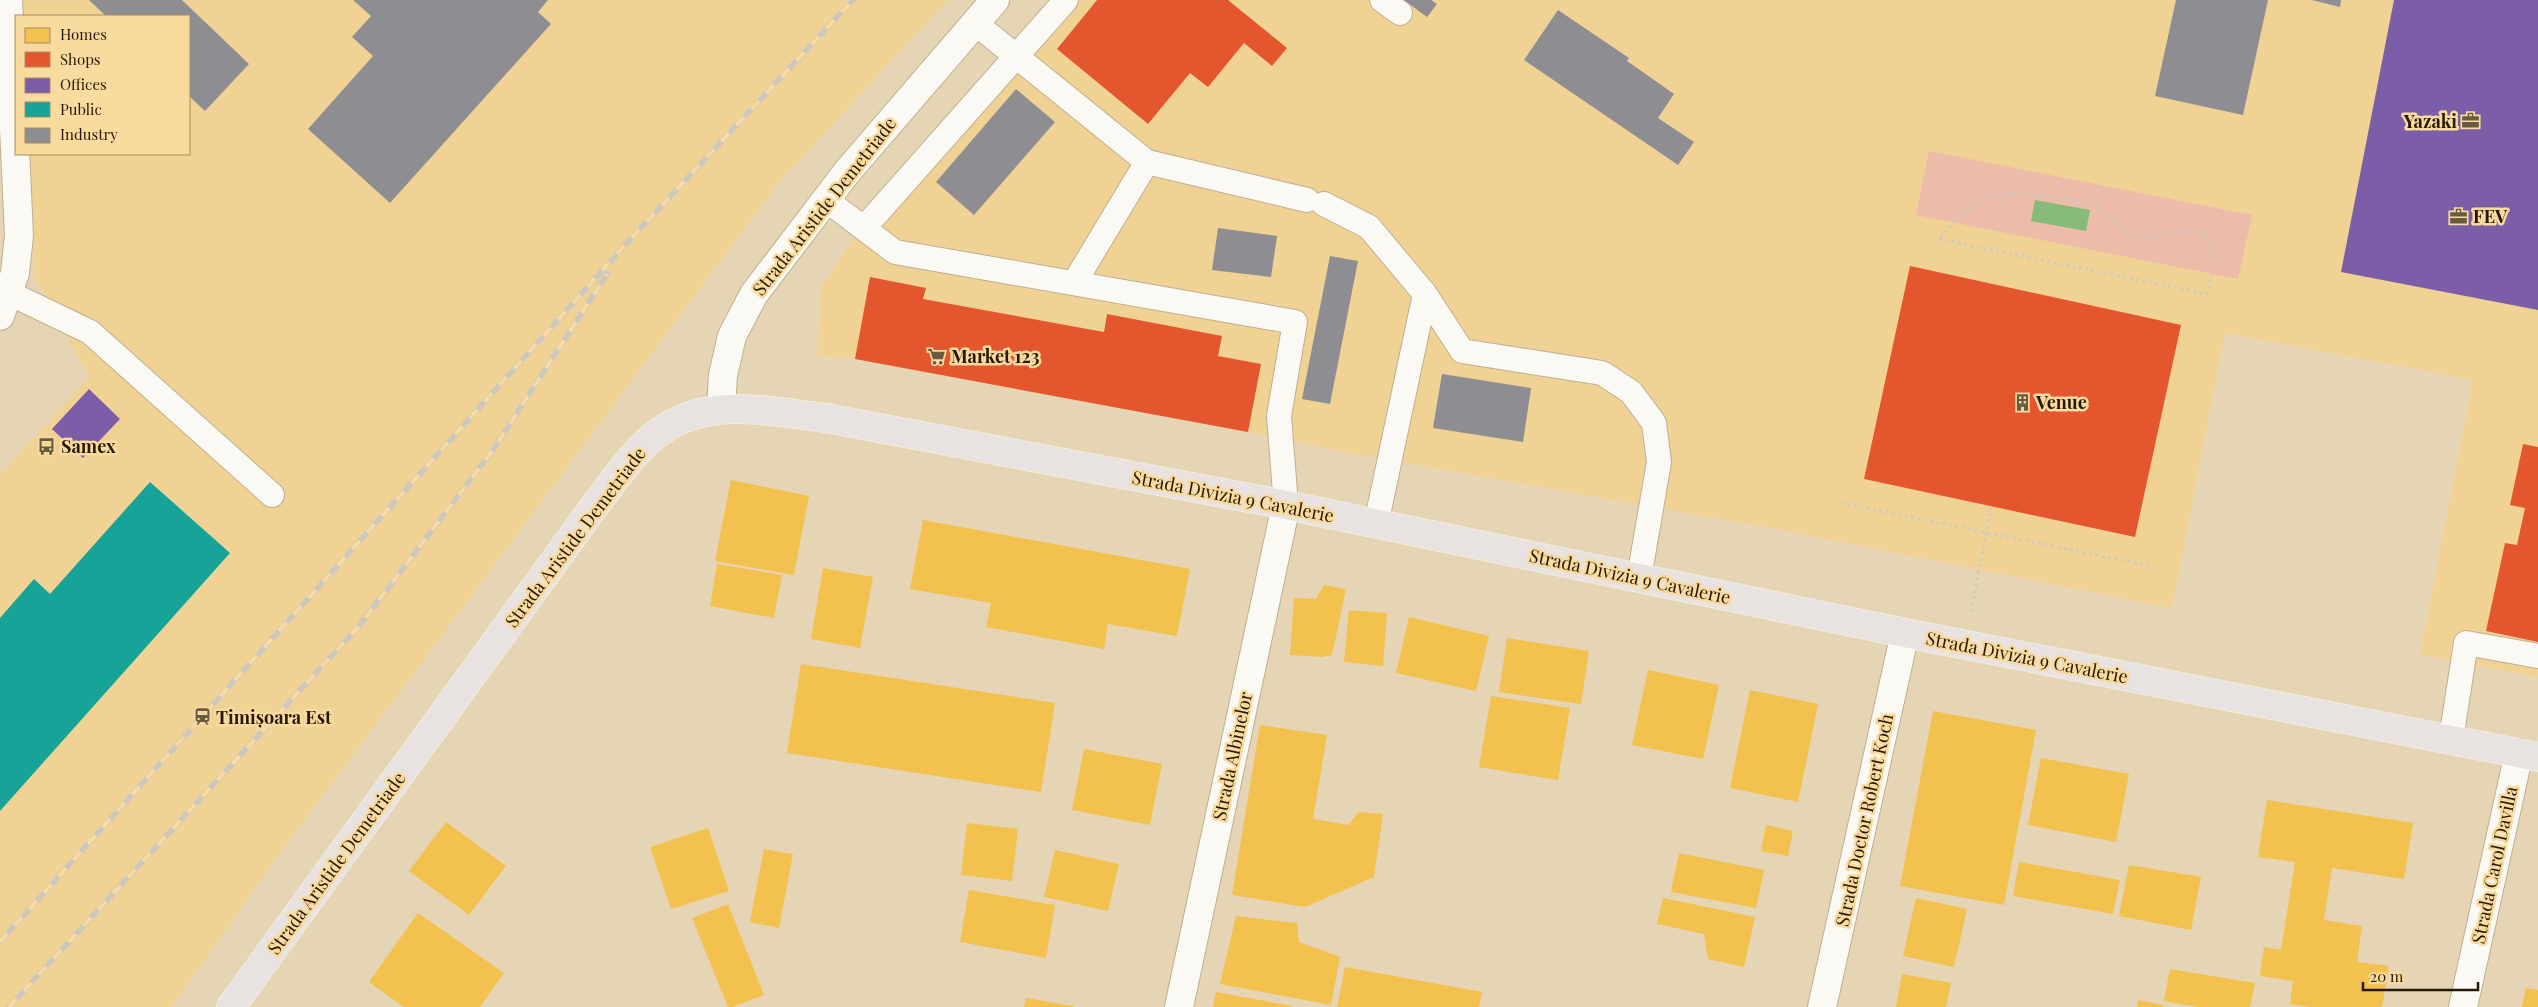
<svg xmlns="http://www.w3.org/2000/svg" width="2538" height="1007" viewBox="0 0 2538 1007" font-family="'Playfair Display',serif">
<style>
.built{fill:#f0d295}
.green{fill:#edbba9}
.water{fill:#86bb79}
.homes{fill:#f2c14e}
.shops{fill:#e4572e}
.offices{fill:#7b5ea7}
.public{fill:#17a398}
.industry{fill:#8d8d92}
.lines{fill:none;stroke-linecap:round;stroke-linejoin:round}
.lane-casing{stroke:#bdaf91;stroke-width:26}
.street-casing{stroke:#bdaf91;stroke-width:30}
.secondary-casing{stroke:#bdaf91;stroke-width:30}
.primary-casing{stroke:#f3ecdd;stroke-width:30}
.path{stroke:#cfc9bf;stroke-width:3;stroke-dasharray:2.5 4;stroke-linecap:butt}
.lane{stroke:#fbf9f4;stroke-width:24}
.street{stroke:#fbf9f4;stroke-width:28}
.secondary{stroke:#fbf9f4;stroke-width:28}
.primary{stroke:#e8e2e0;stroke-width:28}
.rail-casing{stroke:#cdc8be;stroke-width:5.5}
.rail{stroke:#f9dba0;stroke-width:4;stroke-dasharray:11;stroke-linecap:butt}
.labels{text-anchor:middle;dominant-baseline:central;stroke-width:5;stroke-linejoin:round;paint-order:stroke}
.poi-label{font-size:18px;font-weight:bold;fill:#261900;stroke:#f9dba0;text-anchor:start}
.street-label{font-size:18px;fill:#261900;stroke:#f9dba0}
</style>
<rect width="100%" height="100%" fill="#e5d5b4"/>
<path class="built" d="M21,0H948L781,180L275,860L172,1007H0V475L89,377L34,277L27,154H189V16H22Z
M1054,0H2538V677L2420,655L2473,380L2225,333L2172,608L1765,527L1323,448L1248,432L855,359L817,355L821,288L869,215Z"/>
<path class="green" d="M1929,151L2252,215L2238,279L1916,215Z"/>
<path class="water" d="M2035,200L2090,210L2086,231L2031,221Z"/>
<path class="homes" d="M731,480L809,496L794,575L715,561Z
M923,520L1190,569L1177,636L1108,624L1104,649L986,627L991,603L910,589Z
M717,564L782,575L774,618L710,606Z
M823,568L873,577L860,648L811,639Z
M1324,585L1346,589L1332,655L1322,657L1290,655L1294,598L1316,599Z
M1349,610L1387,613L1383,666L1344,662Z
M1409,617L1489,636L1476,691L1396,673Z
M1507,638L1589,651L1581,704L1499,692Z
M801,664L1055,703L1041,792L787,753Z
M1648,670L1719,685L1703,759L1632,745Z
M1750,690L1818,704L1798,802L1730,788Z
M1491,696L1570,708L1558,780L1479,767Z
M1933,711L2036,730L2004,905L1900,886Z
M1260,725L1327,735L1313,819L1348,825L1359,812L1383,814L1374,877L1305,907L1232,895Z
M1084,749L1162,764L1150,825L1072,810Z
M2041,758L2129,774L2116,842L2028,825Z
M2267,800L2413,823L2404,879L2332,868L2324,920L2362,926L2357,962L2389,966L2382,1007H2309L2290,1004L2293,981L2260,976L2264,947L2281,950L2295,862L2258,857Z
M446,822L506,866L469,915L409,871Z
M967,823L1018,829L1012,881L961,875Z
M1766,825L1793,831L1788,856L1761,851Z
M708,828L729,891L671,909L650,847Z
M764,849L793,854L779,928L750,922Z
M1055,850L1119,864L1108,911L1044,897Z
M1679,853L1764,870L1756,908L1671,892Z
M2019,862L2120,880L2113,914L2013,896Z
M2129,865L2201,877L2191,930L2119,916Z
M969,890L1055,905L1046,958L960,942Z
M1663,898L1755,917L1744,967L1708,959L1704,934L1657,924Z
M1916,898L1967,909L1954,967L1903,956Z
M728,904L764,995L733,1007H728L692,918Z
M418,913L504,973L480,1007H404L369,982Z
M1236,916L1297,923L1299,942L1340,957L1331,1005L1220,984Z
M1345,967L1482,992L1479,1007H1337Z
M2170,969L2255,983L2250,1007H2198L2164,1001Z
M1902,974L1951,983L1946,1007H1896Z
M2526,988L2538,990V1007H2522Z
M1216,992L1292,1006V1007H1213Z
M1026,998L1073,1006V1007H1024Z
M2138,1000L2163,1005V1007H2137Z"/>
<path class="shops" d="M1097,0H1228L1287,48L1272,66L1244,43L1208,87L1190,73L1148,124L1057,49Z
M1910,266L2181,325L2135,537L1864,479Z
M870,277L926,288L923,299L1104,332L1107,314L1222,336L1218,356L1261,364L1248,432L855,359Z
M2523,444L2538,447V642L2486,631L2505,543L2517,545L2525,508L2510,505Z"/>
<path class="offices" d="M2394,0H2538V310L2341,272Z
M89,389L120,419L83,458L52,429Z"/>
<path class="public" d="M150,482L230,553L0,811V618L34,579L50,594Z"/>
<path class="industry" d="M89,0H182L249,64L205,111L189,96V16H106Z
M353,0H548L538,12L551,24L390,203L308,129L373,56L352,37L371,16Z
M1404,0H1431L1437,4L1427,17Z
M2176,0H2268L2243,115L2155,96Z
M2312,0H2341L2340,7Z
M1558,10L1629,58L1627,61L1674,94L1658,118L1694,142L1678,165L1524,60Z
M1016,89L1055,122L974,215L936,182Z
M1218,228L1277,236L1271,277L1212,270Z
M1330,256L1358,261L1330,404L1302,399Z
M1442,374L1531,388L1523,442L1433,428Z"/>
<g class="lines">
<defs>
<path id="lane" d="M1382,0L1400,13
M975,23L1147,162L1307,200
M825,199L895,252L1295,322L1279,416L1286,505
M1324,204L1369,227L1425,294L1462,351L1602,373L1631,392L1654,423L1659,462L1639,578
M864,228L1066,0
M1074,283L1147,162
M9,293L90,332L272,495
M1376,524L1425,294
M2451,739L2466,643L2538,656"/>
<path id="street" d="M0,316L15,273L19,235L8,0
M1179,1007L1286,505
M1822,1007L1905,633
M2463,1007L2519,753"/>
<path id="secondary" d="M721,409L723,375L732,336L754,294L847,172L995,0"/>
<path id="primary" d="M231,1007L596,504C610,486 623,467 639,450C693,392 756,410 826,418L1286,505L1905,633L2538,757"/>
</defs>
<use href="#lane" class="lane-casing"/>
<use href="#street" class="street-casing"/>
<use href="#secondary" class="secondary-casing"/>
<use href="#primary" class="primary-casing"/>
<path class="path" d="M2012,194C2027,195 2084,199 2095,206C2110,215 2124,235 2143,237C2163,239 2179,228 2199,229C2220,253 2213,265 2207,294L1938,239L1980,198Z
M1841,503L2152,566
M1971,612L1991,506"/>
<use href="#lane" class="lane"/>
<use href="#street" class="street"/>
<use href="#secondary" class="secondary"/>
<use href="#primary" class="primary"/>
<defs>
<path id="rail" d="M0,942L626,244L853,0
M9,1007L360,625L493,450L607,274"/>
</defs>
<use href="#rail" class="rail-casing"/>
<use href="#rail" class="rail"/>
</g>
<defs>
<symbol id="office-bare" viewBox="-9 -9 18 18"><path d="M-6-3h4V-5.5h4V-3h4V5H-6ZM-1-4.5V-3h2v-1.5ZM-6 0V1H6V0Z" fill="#695b3f" stroke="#f9dba0" stroke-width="2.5" paint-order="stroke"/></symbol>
<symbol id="supermarket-bare" viewBox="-9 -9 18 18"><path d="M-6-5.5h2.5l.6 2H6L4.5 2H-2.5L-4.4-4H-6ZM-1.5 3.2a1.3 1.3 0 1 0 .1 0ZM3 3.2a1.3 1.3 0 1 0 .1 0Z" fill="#695b3f" stroke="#f9dba0" stroke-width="2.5" paint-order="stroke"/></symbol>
<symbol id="building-bare" viewBox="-9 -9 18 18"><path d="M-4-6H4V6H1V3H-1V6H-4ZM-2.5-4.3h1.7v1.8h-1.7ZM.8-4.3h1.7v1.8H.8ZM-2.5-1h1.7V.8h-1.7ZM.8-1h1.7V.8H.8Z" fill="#695b3f" stroke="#f9dba0" stroke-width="2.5" paint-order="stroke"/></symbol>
<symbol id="bus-bare" viewBox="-9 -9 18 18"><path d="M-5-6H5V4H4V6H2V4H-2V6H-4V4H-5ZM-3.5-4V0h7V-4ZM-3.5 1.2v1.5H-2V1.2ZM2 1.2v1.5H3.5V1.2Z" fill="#695b3f" stroke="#f9dba0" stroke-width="2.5" paint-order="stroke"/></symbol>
<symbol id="station-bare" viewBox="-9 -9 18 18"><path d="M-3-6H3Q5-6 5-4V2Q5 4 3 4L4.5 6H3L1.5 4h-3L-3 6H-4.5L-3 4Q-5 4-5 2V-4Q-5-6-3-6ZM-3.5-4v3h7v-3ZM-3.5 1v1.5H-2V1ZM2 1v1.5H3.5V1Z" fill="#695b3f" stroke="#f9dba0" stroke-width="2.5" paint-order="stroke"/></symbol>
</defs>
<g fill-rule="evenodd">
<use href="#office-bare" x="2458" y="108" width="25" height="25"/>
<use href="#office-bare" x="2446" y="204" width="25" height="25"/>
<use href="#supermarket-bare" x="924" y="344" width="25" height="25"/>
<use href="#building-bare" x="2010" y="390" width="25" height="25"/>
<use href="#bus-bare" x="34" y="434" width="25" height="25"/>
<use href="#station-bare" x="190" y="704" width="25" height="25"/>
</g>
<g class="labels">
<g class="poi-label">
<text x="2457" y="121" text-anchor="end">Yazaki</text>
<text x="2473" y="216">FEV</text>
<text x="951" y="356">Market 123</text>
<text x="2036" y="402">Venue</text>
<text x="61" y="446">Samex</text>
<text x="216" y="717">Timișoara Est</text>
</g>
<g class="street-label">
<text transform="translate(824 206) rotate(-52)">Strada Aristide Demetriade</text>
<text transform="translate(1233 496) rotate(11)">Strada Divizia 9 Cavalerie</text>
<text transform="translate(575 537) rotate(-53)">Strada Aristide Demetriade</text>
<text transform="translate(1630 576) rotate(12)">Strada Divizia 9 Cavalerie</text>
<text transform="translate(2027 657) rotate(11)">Strada Divizia 9 Cavalerie</text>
<text transform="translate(1232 756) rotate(-78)">Strada Albinelor</text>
<text transform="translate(1864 820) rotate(-78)">Strada Doctor Robert Koch</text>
<text transform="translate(336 863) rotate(-54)">Strada Aristide Demetriade</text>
<text transform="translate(2494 865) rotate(-78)">Strada Carol Davilla</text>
</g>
</g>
<rect x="15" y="15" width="175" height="140" fill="#f9dba0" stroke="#a58d60"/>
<rect x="25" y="28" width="25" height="15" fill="#f2c14e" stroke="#a58d60"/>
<text x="60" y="40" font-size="15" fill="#261900">Homes</text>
<rect x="25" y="52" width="25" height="15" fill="#e4572e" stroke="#a58d60"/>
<text x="60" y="65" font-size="15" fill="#261900">Shops</text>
<rect x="25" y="78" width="25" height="15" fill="#7b5ea7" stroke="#a58d60"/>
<text x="60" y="90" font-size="15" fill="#261900">Offices</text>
<rect x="25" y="102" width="25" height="15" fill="#17a398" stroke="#a58d60"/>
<text x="60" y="115" font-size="15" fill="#261900">Public</text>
<rect x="25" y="128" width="25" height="15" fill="#8d8d92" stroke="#a58d60"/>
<text x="60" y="140" font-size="15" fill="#261900">Industry</text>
<path d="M2363 982v8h115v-8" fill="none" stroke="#261900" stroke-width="2.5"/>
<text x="2370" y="982" font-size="15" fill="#261900" stroke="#f9dba0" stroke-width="4" paint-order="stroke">20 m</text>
</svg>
